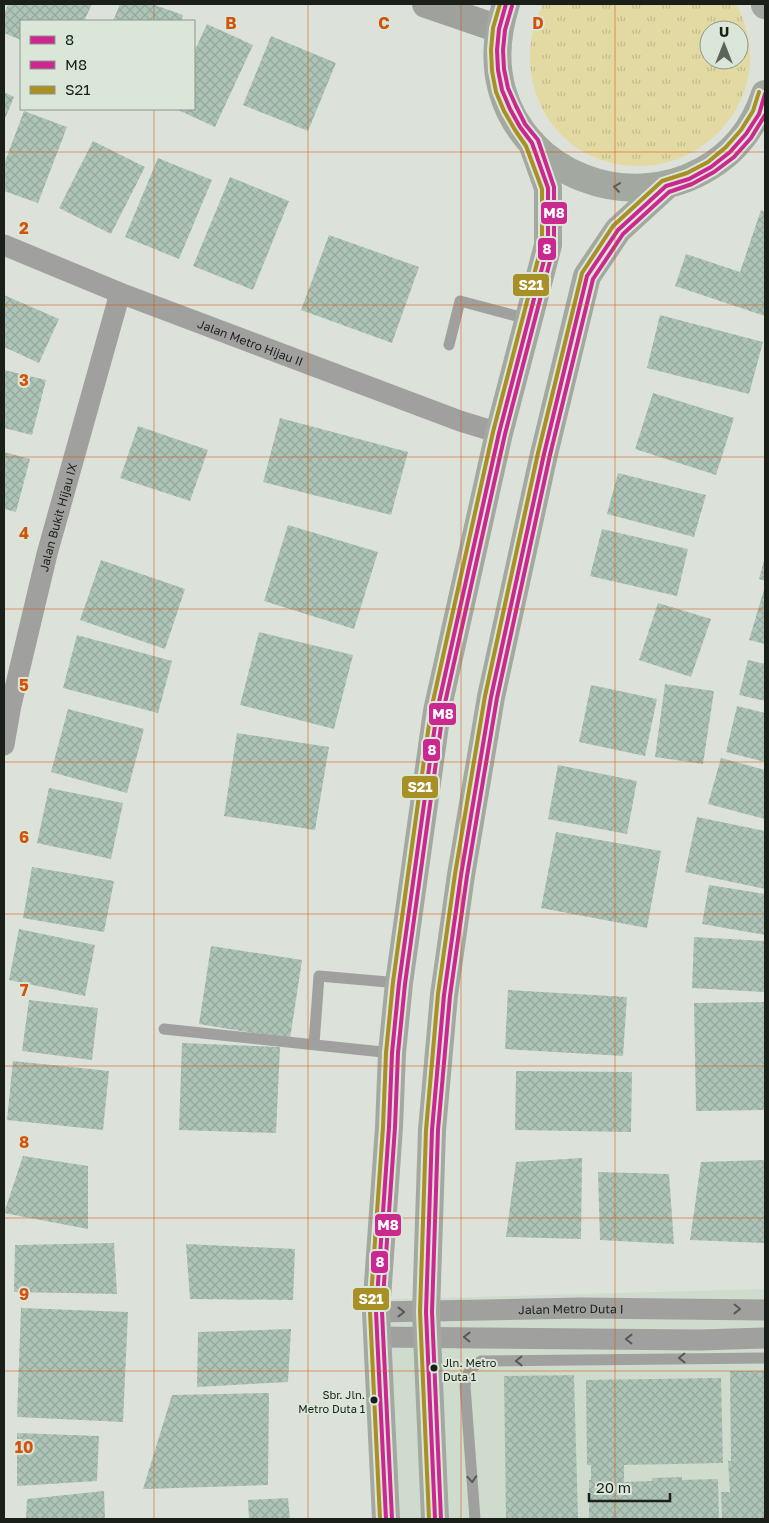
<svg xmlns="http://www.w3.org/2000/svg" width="769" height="1523" viewBox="0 0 769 1523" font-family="'Golos Text',sans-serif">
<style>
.built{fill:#cfdbcc}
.park{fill:url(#park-tufts);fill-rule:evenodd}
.building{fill:url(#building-cross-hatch)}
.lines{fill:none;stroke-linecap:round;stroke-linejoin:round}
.service{stroke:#a0a19e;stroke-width:11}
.minor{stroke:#a0a19e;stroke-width:21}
.secondary{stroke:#9ea19c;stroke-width:28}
.trunk{stroke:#a3a8a0;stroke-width:28}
.bus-1-casing{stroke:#dae6d7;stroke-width:8}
.bus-2-casing{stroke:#dae6d7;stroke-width:8}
.bus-3-casing{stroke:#dae6d7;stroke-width:8}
.bus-1{stroke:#cc2790;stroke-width:4}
.bus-2{stroke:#cb2990;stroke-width:4}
.bus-3{stroke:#a88f26;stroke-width:4}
.oneway{stroke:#585d56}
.oneway2{stroke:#565a55}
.grid{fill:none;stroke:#d3530d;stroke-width:1;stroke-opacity:0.55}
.bus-dot{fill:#1a1f19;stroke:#dae6d7;stroke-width:2}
.labels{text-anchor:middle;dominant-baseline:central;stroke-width:4;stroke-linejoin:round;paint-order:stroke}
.bus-label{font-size:11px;fill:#1a1f19;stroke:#dae6d7;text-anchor:start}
.street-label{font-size:12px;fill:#1a1f19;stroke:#dae6d7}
.grid-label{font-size:16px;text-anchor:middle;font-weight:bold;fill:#d3530d;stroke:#dae6d7;stroke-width:4;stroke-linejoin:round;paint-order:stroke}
.line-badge{stroke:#dae6d7;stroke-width:2}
.badge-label{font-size:14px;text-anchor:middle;font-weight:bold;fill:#fff}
</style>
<defs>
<pattern id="park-tufts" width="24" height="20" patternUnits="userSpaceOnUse" patternTransform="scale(1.25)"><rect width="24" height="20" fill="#e3daa3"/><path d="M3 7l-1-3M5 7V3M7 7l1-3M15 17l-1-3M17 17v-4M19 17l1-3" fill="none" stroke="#c2bb8c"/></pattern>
<pattern id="building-cross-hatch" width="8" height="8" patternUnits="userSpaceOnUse" patternTransform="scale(1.25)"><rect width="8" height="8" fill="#aec4b7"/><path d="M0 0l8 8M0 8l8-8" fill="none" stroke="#95a89d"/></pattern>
</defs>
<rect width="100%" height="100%" fill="#dce2da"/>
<path class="built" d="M765,1289V1519H375L366,1300Z"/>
<path class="park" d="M543,4H736C751,30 755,66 743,95C719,154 652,182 594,157C535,132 514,59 543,4ZM709,30H739V60H709Z"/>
<path class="building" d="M8,4H92L84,21H21V40L4,33V14Z
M120,4H152L183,15L181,21H113Z
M207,24L253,45L215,127L176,109H194V52Z
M271,36L336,63L308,131L243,105Z
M4,92L14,97L4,121Z
M24,111L67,127L38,203L4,191V164Z
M93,141L145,167L111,234L59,208Z
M158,158L212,180L179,259L125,237Z
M230,177L289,201L253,290L193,266Z
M761,210L765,212V316L675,286L686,254L740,272Z
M329,235L419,267L392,343L301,310Z
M4,295L59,319L39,363L4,347Z
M660,315L763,342L749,394L647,368Z
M4,370L46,380L32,435L4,428Z
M653,393L734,418L716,475L635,449Z
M280,418L408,452L391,515L263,482Z
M138,426L208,450L190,501L120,478Z
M4,452L30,459L16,512L4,509Z
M618,473L706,495L694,537L607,514Z
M288,525L378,552L354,629L264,601Z
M602,529L688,549L677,596L590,576Z
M765,557V581L759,579Z
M101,560L185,589L165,649L80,620Z
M765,586V644L749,640Z
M658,603L711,619L691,677L639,660Z
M259,632L353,655L334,729L240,705Z
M77,635L172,661L158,713L63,688Z
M748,660L765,664V701L739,695Z
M665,684L714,691L703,764L655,757Z
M591,685L657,699L645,756L579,742Z
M737,706L765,713V762L726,752Z
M68,709L144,729L127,793L51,772Z
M237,733L329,747L315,830L224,816Z
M721,758L765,770V819L708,804Z
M558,765L637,781L627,834L548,819Z
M49,788L123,803L111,859L37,843Z
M697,817L765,831V889L685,872Z
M556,832L661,851L647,928L541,908Z
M32,867L114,881L104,932L23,918Z
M709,885L765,894V935L702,924Z
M19,929L95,945L85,996L9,980Z
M694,937L765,941V992L692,988Z
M211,946L302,960L290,1039L199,1024Z
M508,990L627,997L623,1056L505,1049Z
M29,1000L98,1008L92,1060L22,1051Z
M765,1002V1110L696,1111L694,1003Z
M182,1043L280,1047L276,1133L179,1130Z
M13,1061L109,1071L103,1130L7,1120Z
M516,1071L632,1072L631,1132L515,1130Z
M23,1156L88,1166V1229L4,1213Z
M582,1158L581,1239L506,1237L516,1162Z
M765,1160V1243L690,1240L701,1162Z
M598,1172L669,1174L674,1244L600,1240Z
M114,1243L117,1294L14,1292L15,1245Z
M186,1244L295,1249L293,1300L190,1299Z
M21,1308L128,1312L123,1422L17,1417Z
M291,1329L288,1382L197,1387L198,1332Z
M730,1371H765V1519H722L721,1492H730L728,1461H731Z
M574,1375L578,1519H506L504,1376Z
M721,1378L723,1463L624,1465V1482L652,1481V1478L682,1477V1480L718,1479L719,1519H589V1480H591V1465H587L586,1380Z
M269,1393L268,1485L143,1489L172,1395Z
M17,1433L99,1436L97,1481L17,1486Z
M104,1491L105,1519H26L27,1499Z
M288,1498L290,1519H249L248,1500Z"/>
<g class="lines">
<path class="service" d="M449,345L460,301L528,319
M164,1029L392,1053
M314,1044L319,976L399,983
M475,1519L465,1386C467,1372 469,1369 481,1361L765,1358"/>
<g class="minor">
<path id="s1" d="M4,245L120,293L460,421L499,433"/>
<path id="s2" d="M4,745L11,705L47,554L120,293"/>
<path id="s3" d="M376,1312L581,1308L765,1310"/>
<path d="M376,1337L700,1340L765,1338"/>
</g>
<path class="secondary" d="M426,4L499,29"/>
<path class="trunk" d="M506,4C497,32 494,61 502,90C526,175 627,212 702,171C734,154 754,128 765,94
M765,4V5
M386,1519L376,1312L389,1127L392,1053L399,983L437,711L499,433L548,245V188L532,143
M435,1519L426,1312L432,1130L444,995L461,875L491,697L544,454L587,276L618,230L666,186"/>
<defs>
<path id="bus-1" d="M386,1519L376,1312L389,1127L392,1053L399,983L437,711L499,433L548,245V188L532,143L520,127L510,109L502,90L498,70L497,50L499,29L506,4
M435,1519L426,1312L432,1130L444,995L461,875L491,697L544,454L587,276L618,230L666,186L689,179L711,167L730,152L746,134L759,114L765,94"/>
<path id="bus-2" d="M392,1519L382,1312L395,1127L398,1053L405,984L443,712L505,434L554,246V187L538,140L525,124L516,106L508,88L504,69L503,50L505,30L512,6
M441,1519L432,1312L438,1130L450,996L467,876L497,698L550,455L593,279L623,234L669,192L692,184L714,172L734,157L751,138L765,115"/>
<path id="bus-3" d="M380,1519L370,1312L383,1127L386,1053L393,982L431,710L493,432L542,244V189L526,146L515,130L504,111L496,92L492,71L491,50L493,28L500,4
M429,1519L420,1312L426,1130L438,994L455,874L485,696L538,453L582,273L613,226L662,181L687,173L708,162L726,147L741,130L753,111L759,92"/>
</defs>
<use href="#bus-1" class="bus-1-casing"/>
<use href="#bus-2" class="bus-2-casing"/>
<use href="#bus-3" class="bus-3-casing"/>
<use href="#bus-1" class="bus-1"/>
<use href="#bus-2" class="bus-2"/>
<use href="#bus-3" class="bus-3"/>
</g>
<defs><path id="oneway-chevron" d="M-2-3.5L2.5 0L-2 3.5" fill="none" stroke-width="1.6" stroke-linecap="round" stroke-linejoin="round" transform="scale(1.25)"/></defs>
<use class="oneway" href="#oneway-chevron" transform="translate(617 187) rotate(-172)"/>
<g class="oneway2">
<use href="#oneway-chevron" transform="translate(737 1309) rotate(1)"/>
<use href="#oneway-chevron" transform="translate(401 1312)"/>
<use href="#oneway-chevron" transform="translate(467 1337) rotate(-179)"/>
<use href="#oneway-chevron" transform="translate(629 1339) rotate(-179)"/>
<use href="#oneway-chevron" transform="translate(682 1358) rotate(179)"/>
<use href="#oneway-chevron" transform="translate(519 1361) rotate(179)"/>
<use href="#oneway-chevron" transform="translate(472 1479) rotate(86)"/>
</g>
<path class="grid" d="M154,4V21M308,4V1519M461,4V1519M615,4V1519M154,109V1519M4,152H765M4,305H765M4,457H765M4,609H765M4,762H765M4,914H765M4,1066H765M4,1218H765M4,1371H765"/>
<g class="bus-dot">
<circle cx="434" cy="1368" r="4.5"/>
<circle cx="374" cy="1400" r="4.5"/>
</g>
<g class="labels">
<g class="bus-label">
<text x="443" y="1362">Jln. Metro<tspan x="443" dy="14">Duta 1</tspan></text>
<text x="365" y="1394" text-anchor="end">Sbr. Jln.<tspan x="365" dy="14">Metro Duta 1</tspan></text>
</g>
<g class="street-label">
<text stroke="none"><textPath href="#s1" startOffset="265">Jalan Metro Hijau II</textPath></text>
<text stroke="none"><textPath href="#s2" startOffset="234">Jalan Bukit Hijau IX</textPath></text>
<text stroke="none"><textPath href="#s3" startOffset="195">Jalan Metro Duta I</textPath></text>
</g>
</g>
<g class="grid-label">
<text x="231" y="29">B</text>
<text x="384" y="29">C</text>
<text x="538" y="29">D</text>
<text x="24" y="234">2</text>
<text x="24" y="386">3</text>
<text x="24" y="539">4</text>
<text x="24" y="691">5</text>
<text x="24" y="843">6</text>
<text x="24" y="996">7</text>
<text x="24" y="1148">8</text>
<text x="24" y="1300">9</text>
<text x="24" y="1453">10</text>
</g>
<g class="line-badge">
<rect x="540" y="201" width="28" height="24" rx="5" fill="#cb2990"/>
<rect x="537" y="237" width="20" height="24" rx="5" fill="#cc2790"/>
<rect x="512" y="273" width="38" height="24" rx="5" fill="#a88f26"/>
<rect x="428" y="702" width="29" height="24" rx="5" fill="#cb2990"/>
<rect x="422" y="738" width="19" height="24" rx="5" fill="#cc2790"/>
<rect x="401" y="775" width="38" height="24" rx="5" fill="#a88f26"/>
<rect x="374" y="1213" width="28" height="24" rx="5" fill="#cb2990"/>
<rect x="370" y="1250" width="19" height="24" rx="5" fill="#cc2790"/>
<rect x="352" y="1287" width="38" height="24" rx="5" fill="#a88f26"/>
</g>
<g class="badge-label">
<text x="554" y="218">M8</text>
<text x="547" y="254">8</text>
<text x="531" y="290">S21</text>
<text x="443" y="719">M8</text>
<text x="432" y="755">8</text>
<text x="420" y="792">S21</text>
<text x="388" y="1230">M8</text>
<text x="380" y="1267">8</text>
<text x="371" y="1304">S21</text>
</g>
<rect width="769" height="1523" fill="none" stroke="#1a1f19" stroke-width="10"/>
<rect x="20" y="20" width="175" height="90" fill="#dae6d7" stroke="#8d968b"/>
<rect x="30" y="36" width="25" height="8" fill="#cc2790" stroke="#8d968b"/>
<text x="65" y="45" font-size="15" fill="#1a1f19">8</text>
<rect x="30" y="61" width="25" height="8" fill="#cb2990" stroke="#8d968b"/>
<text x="65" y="70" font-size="15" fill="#1a1f19">M8</text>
<rect x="30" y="86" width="25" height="8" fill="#a88f26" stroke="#8d968b"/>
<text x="65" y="95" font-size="15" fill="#1a1f19">S21</text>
<g transform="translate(724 45)"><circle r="24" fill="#dae6d7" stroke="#8d968b"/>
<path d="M0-4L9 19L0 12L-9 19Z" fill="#5e635d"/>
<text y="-8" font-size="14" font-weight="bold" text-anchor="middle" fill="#1a1f19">U</text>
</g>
<path d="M589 1493v8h81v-8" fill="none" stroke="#1a1f19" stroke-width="2.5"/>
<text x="596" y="1493" font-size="15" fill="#1a1f19" stroke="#dae6d7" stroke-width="4" paint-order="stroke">20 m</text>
</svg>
